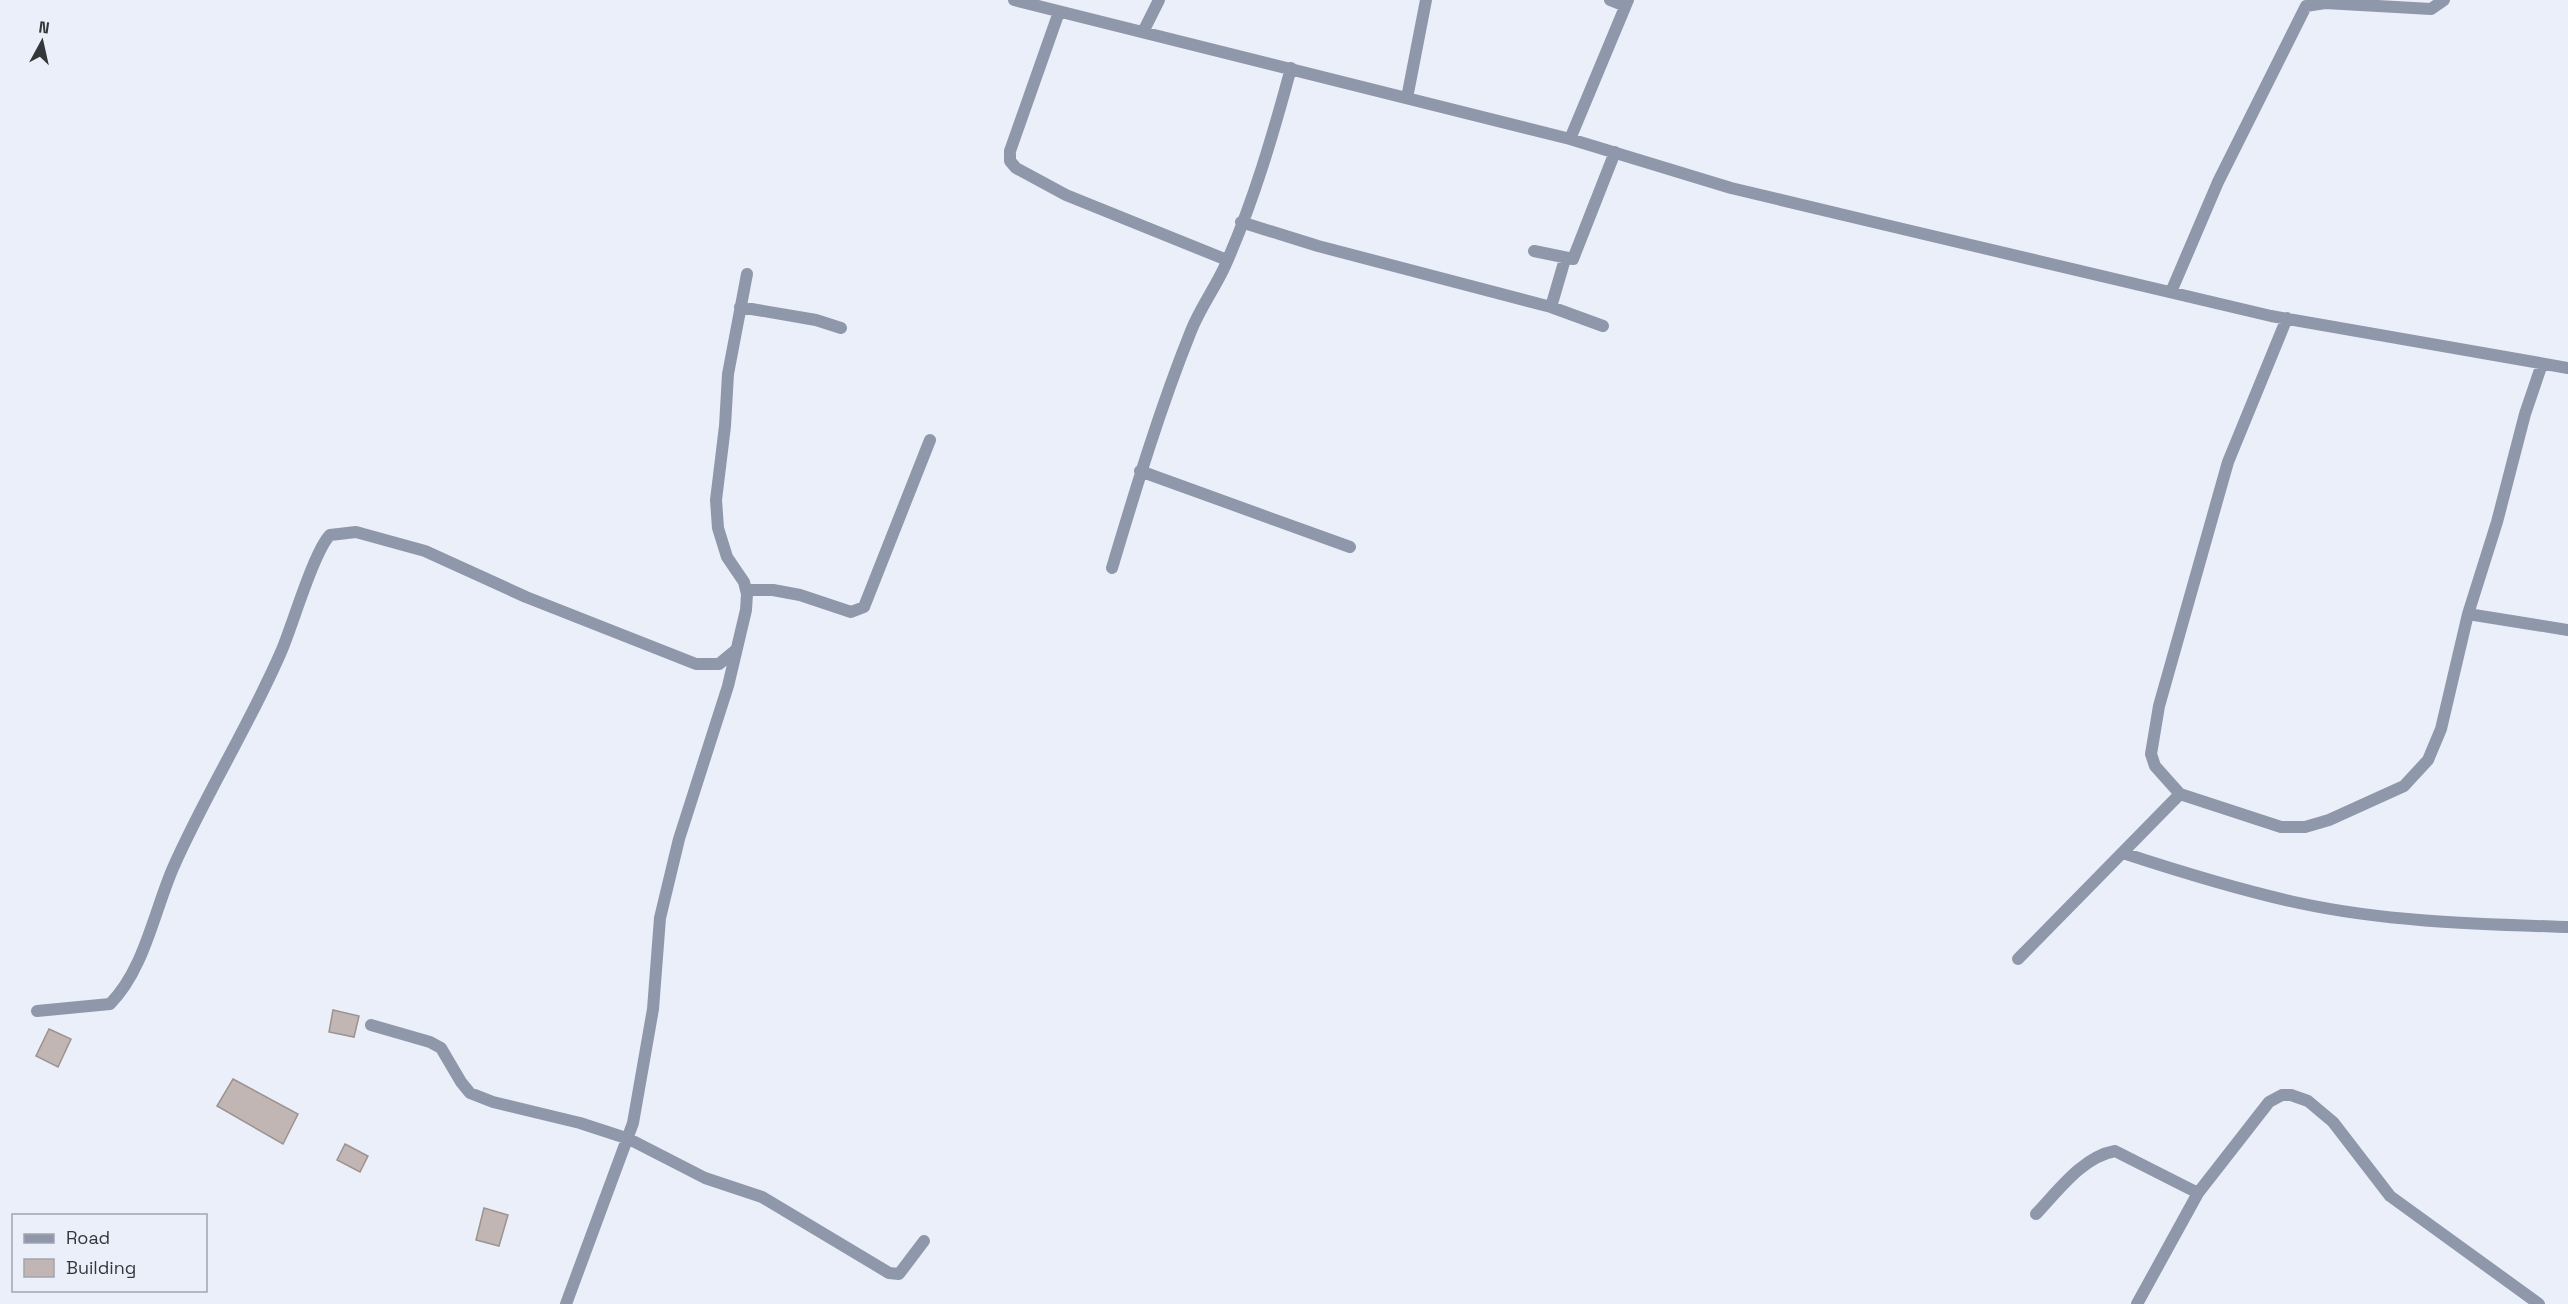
<svg xmlns="http://www.w3.org/2000/svg" width="2568" height="1304" viewBox="0 0 2568 1304" font-family="'Space Grotesk',sans-serif">
<style>
.building{fill:#c1b6b3;stroke:#9d928f;stroke-width:1.5}
.lines{fill:none;stroke-linecap:round;stroke-linejoin:round}
.minor{stroke:#8e98aa;stroke-width:12}
</style>
<rect width="100%" height="100%" fill="#ebeff9"/>
<path class="building" d="M333,1010L359,1016L354,1037L329,1032Z
M49,1029L71,1039L58,1067L36,1056Z
M233,1079L298,1114L283,1144L217,1106Z
M345,1144L368,1156L360,1172L337,1160Z
M484,1208L508,1215L499,1246L476,1240Z"/>
<g class="lines">
<path class="minor" d="M1014,0L1570,139L1731,188L1907,230L2271,316L2568,368
M1610,0L1625,6
M1059,12L1010,151V161L1016,168L1066,195L1227,260
M1143,32L1159,0
M1407,98L1426,0
M1570,139L1628,0
M1241,222L1318,246L1551,307L1565,259
M1534,251L1573,259L1615,152
M2171,292L2218,182L2306,6L2325,3L2431,9L2444,0
M740,307L816,320L841,328
M1551,307L1603,326
M2287,318L2228,462L2159,706L2151,754L2155,766L2180,794L2281,827H2305L2329,820L2404,786L2428,760L2441,729L2468,614L2497,522L2525,414L2542,364
M1140,471L1350,547
M1112,568C1136,488 1160,408 1191,331C1200,308 1215,288 1225,266C1253,203 1273,135 1291,68
M746,590H773L800,595L851,612L864,607L930,440
M2468,614L2568,630
M2123,853C2181,872 2239,890 2299,903C2387,922 2478,924 2568,927
M2018,959L2180,794
M37,1011L110,1004C144,970 154,912 173,868C205,795 249,726 281,652C292,627 314,551 330,535L356,532L425,551L526,597L696,664H719L736,650
M371,1025L430,1042L441,1048L461,1082L470,1093L493,1102L580,1123L629,1139L705,1178L762,1197L889,1273L899,1274L924,1241
M2036,1214C2058,1191 2082,1157 2115,1151L2198,1193
M566,1304L633,1123L653,1009L660,918L679,839L728,686L746,610L747,594L744,582L727,557L718,528L716,500L725,426L728,374L747,274
M2137,1304L2198,1193L2269,1102L2282,1095H2291L2308,1101L2333,1122L2390,1196L2539,1304"/>
</g>
<rect x="12" y="1214" width="195" height="78" fill="#ebeff9" stroke="#a2a5ad" stroke-width="1.5"/>
<rect x="24" y="1234" width="30" height="9" fill="#8e98aa" stroke="#a2a5ad" stroke-width="1.5"/>
<text x="66" y="1244" font-size="18" fill="#35363a">Road</text>
<rect x="24" y="1259" width="30" height="18" fill="#c1b6b3" stroke="#a2a5ad" stroke-width="1.5"/>
<text x="66" y="1274" font-size="18" fill="#35363a">Building</text>
<g transform="translate(42 42) rotate(8)" stroke="#ebeff9" stroke-width="4.5" paint-order="stroke">
<path d="M0-4.5L10 22L0 15L-10 22Z" fill="#35363a"/>
<text y="-9" font-size="16" font-weight="bold" text-anchor="middle" fill="#35363a">N</text>
</g>
</svg>
